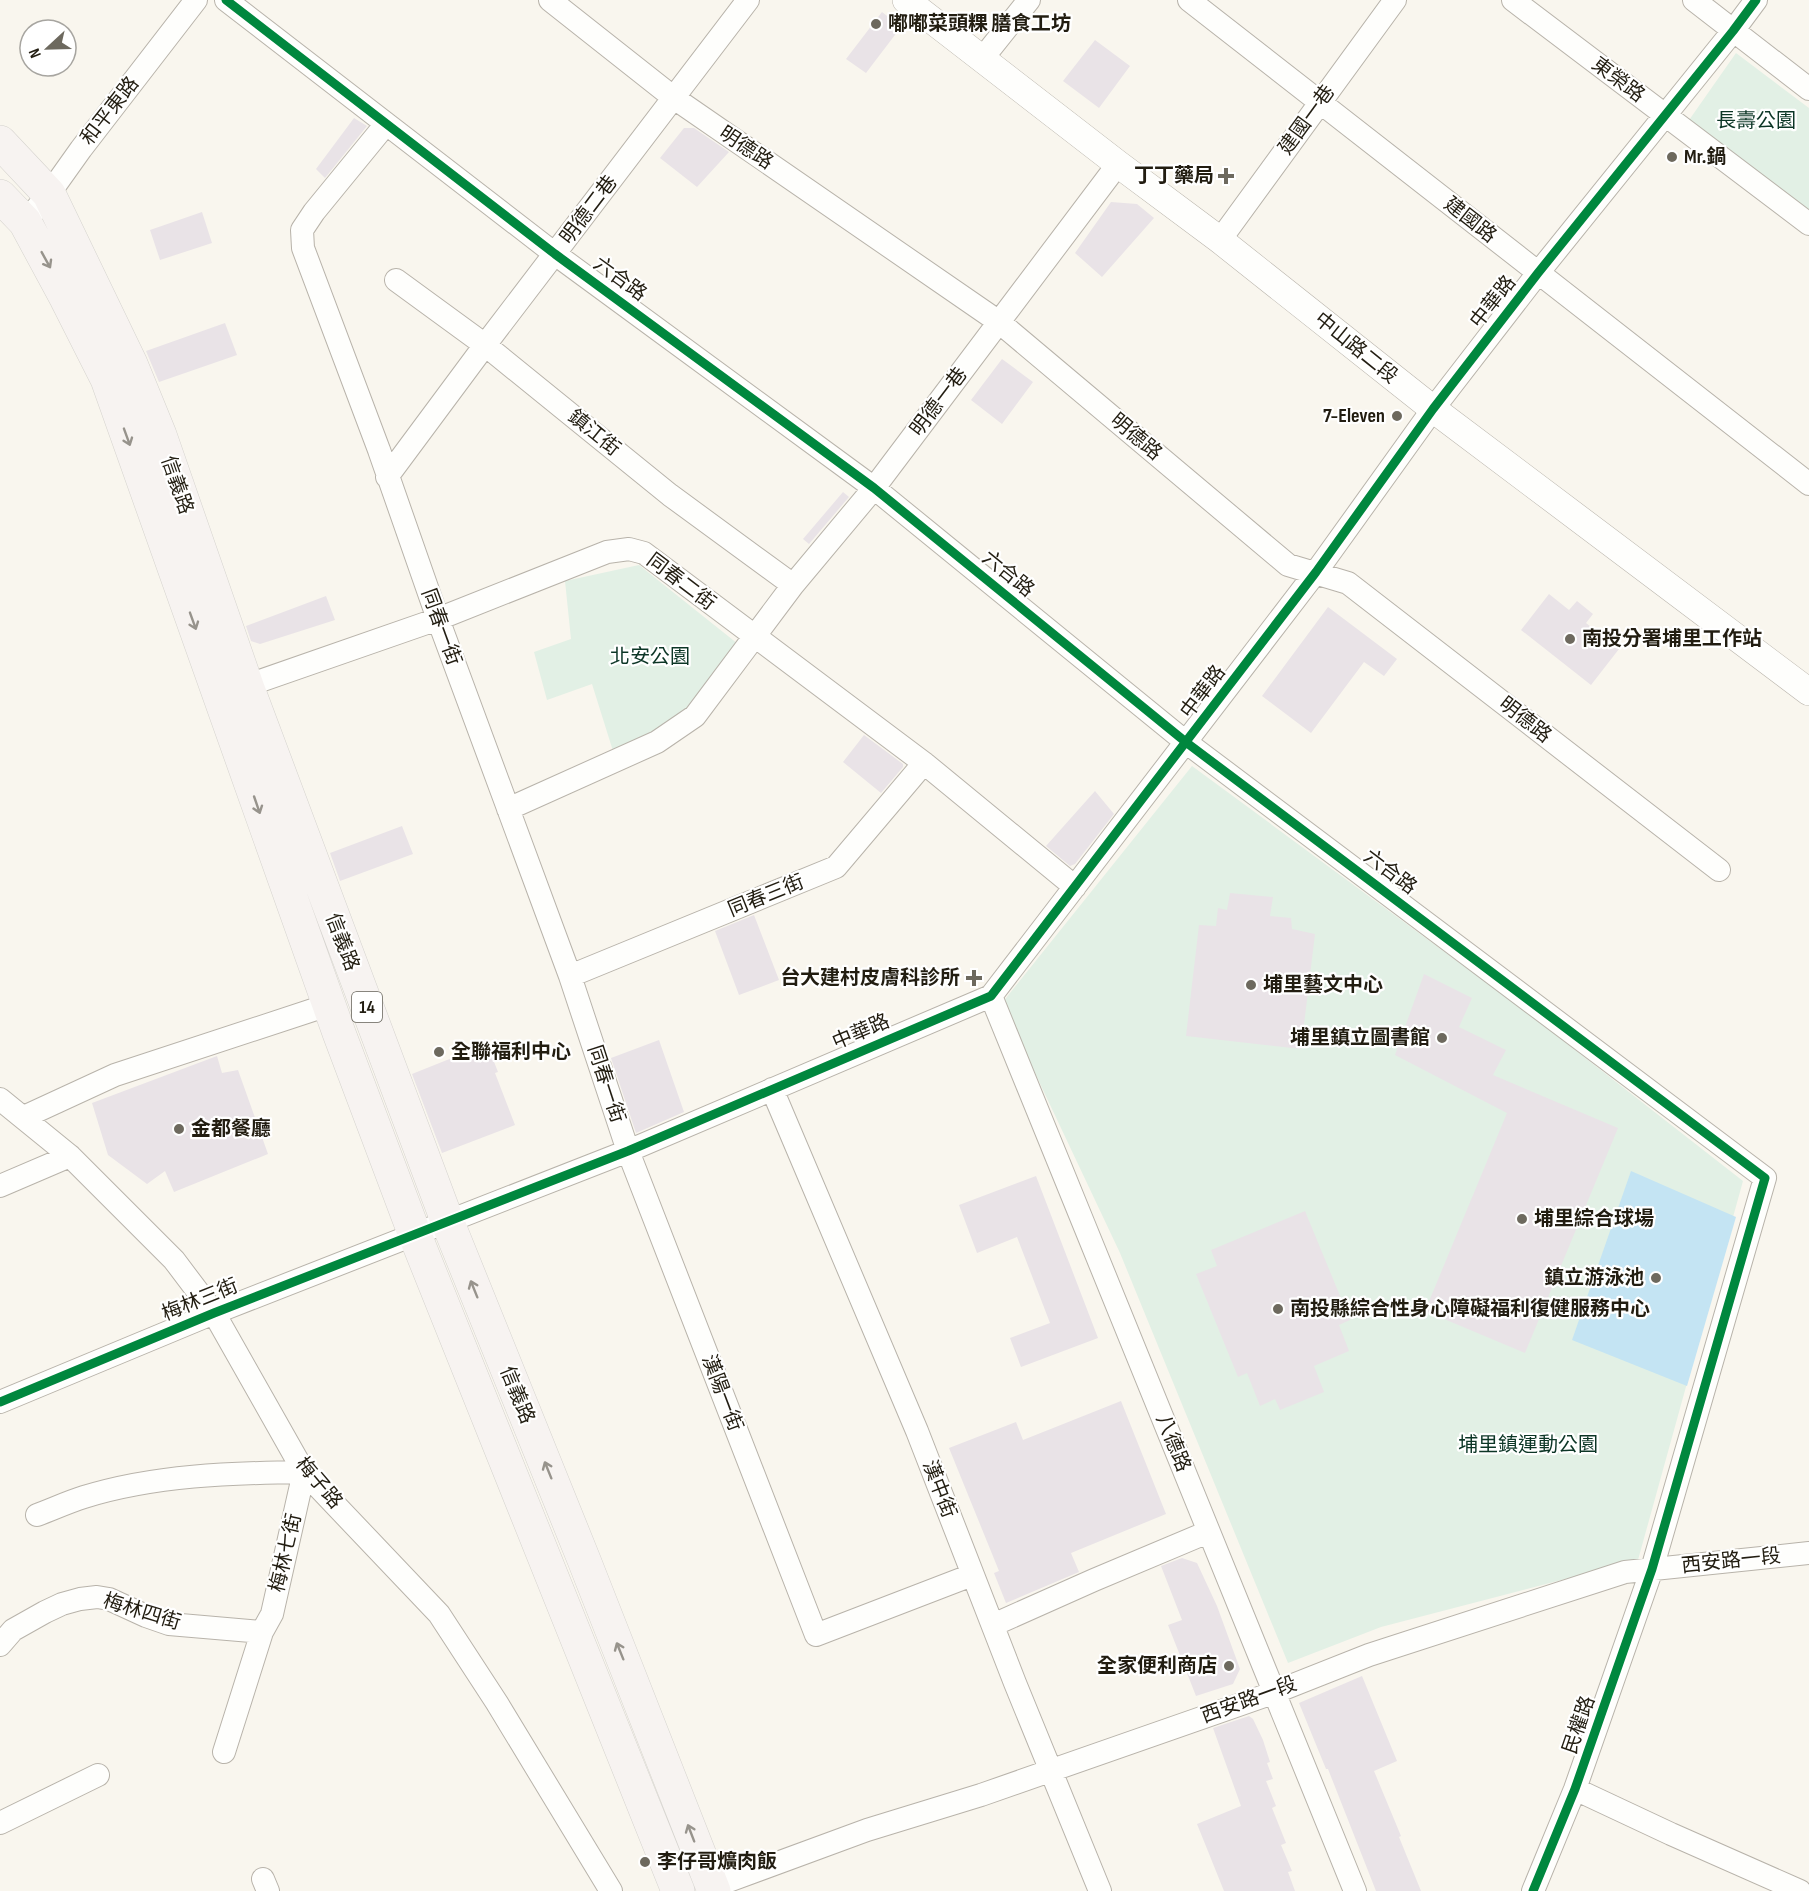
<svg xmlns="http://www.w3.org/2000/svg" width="1809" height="1891" viewBox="0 0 1809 1891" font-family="'Sofia Sans Condensed','Noto Sans TC',sans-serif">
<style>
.green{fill:#e2f0e5}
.water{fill:#c4e4f3}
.building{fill:#e9e3e7}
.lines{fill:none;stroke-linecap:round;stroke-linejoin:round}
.minor-casing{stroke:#b8b3aa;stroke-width:24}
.tertiary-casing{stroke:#b8b3aa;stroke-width:28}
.primary-casing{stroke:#d5d3ce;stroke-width:34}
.minor{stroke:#fefefc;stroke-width:22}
.tertiary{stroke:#fefefc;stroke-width:27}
.primary{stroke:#f7f3f1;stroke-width:33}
.cycleway-casing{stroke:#fff;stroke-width:13}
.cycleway{stroke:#00873e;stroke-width:9}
.oneway{stroke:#97938c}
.poi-dot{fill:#6d695e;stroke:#fff;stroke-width:2}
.labels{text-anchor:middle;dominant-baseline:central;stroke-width:4.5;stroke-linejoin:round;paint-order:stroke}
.shield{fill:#fff;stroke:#646158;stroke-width:1.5}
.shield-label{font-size:18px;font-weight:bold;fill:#221d11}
.poi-label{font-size:20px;font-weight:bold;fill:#221d11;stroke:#fff;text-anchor:start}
.street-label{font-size:20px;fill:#221d11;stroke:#fff}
.park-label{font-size:20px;fill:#0c3626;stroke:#fff}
</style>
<rect width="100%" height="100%" fill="#f9f6ee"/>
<path class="green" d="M1736,53L1809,108V215L1687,123Z
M639,565L738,644L688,721L613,751L592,684L547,700L534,652L571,639L565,581Z
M1192,766L1529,1014L1743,1181L1638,1560L1381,1627L1288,1663L1120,1253L1002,1003Z"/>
<path class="water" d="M1631,1171L1736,1217L1687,1386L1572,1340Z"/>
<path class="building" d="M882,12L901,27L866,73L846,59Z
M1095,40L1130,66L1099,108L1063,81Z
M354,118L367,126L325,178L316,169Z
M684,128H694L729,152L697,187L660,158Z
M1111,202L1137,204L1154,218L1102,277L1075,253Z
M202,212L212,243L160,260L150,230Z
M225,323L237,355L159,382L146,351Z
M1002,359L1033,382L1002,424L971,400Z
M843,492L849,497L809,544L803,539Z
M1549,594L1569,610L1577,601L1593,614L1586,623L1619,649L1591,685L1521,630Z
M326,596L335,620L260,644L251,641L246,626Z
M1328,607L1397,659L1384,676L1364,662L1311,733L1262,696Z
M864,735L903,764V767L881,793L843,762Z
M1095,791L1114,814L1075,864L1070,866L1046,846Z
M402,826L413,854L340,881L330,853Z
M1230,893L1273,897L1270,916L1291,918L1292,929L1315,934L1301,1049L1186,1036L1199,925L1216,926L1218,908L1227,910Z
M754,915L779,980L739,995L715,931Z
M1424,974L1472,998L1459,1027L1506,1050L1493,1075L1618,1128L1525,1353L1425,1311L1507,1113L1395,1055Z
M659,1040L684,1112L636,1133L611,1058Z
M487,1044L498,1072L495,1073L515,1125L442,1153L412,1074Z
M217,1056L222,1073L238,1070L268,1154L174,1192L165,1171L147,1184L108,1155L92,1103Z
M1036,1176L1098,1338L1021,1367L1010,1338L1050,1323L1017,1237L977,1253L959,1205Z
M1305,1211L1350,1320L1339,1325L1349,1351L1314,1366L1324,1392L1280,1410L1275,1399L1260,1406L1247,1373L1238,1377L1196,1274L1217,1266L1211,1250Z
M1121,1401L1166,1514L1071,1553L1079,1572L1006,1603L994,1573L999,1571L949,1448L1016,1422L1023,1440Z
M1182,1558L1197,1563L1217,1606L1240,1669L1233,1684L1196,1696L1168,1625L1182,1620L1161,1566Z
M1362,1676L1397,1761L1374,1771L1401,1836L1399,1837L1421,1891H1376L1328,1769H1326L1299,1703Z
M1249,1716L1253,1719L1263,1740L1270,1762L1267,1763L1273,1779L1266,1781L1276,1806L1272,1808L1286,1843L1281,1845L1292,1871L1288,1872L1295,1891H1224L1197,1824L1241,1806L1213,1728Z"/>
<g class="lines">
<defs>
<path id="minor" d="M226,0L555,254L874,488L1187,743L1765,1178L1652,1569L1575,1789L1533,1891
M550,0L674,98L999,322L1288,565L1348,583L1719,870
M1189,0L1809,484
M1513,0L1809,224
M1694,0L1809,89
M982,59L1029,0
M386,124L314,212L302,230L303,248L379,450L438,619L570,976L628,1151L816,1635L972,1575
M25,222L49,194L81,149L196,0
M1220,240L1395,0
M396,280L485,345L670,495L793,585
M387,477L485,345L748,0
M234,690L438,619L607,552L629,549L644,553L924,763L1075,887
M508,809L657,742L695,716L793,585L874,488L1118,164
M570,976L836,867L924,763
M991,996C1113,1294 1232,1593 1355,1891
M772,1089L917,1431L1015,1683L1100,1891
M0,1099L70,1156L174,1260L214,1313L304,1472L439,1614L497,1703L611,1891
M24,1117L115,1075L328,1005
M0,1186L70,1156
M0,1402L214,1313L628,1151L991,996L1316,572L1433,409L1538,273L1733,31L1756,0
M37,1515C53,1509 68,1502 84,1497C155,1475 231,1473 304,1472L272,1614L262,1632L224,1752
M993,1625L1094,1580L1208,1532
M0,1645L13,1630L45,1612L62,1604L80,1599L97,1597L109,1599L146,1616L169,1624L262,1632
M1575,1789L1671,1834L1800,1891
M0,1823L98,1775
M263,1879L268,1891
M712,1887L867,1830L981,1795L1273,1693L1369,1655L1625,1572L1809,1553"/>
<path id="tertiary" d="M906,0L1118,164L1220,240L1433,409L1809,692"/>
<path id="primary" d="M0,142L49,194L131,364L160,435L247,686L448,1223L584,1560L714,1891
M0,196L25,222L66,298L107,379L339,1033L415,1235L678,1891"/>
</defs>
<use href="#minor" class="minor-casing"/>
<use href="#tertiary" class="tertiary-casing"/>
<use href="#primary" class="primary-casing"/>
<use href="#minor" class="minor"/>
<use href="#tertiary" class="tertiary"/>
<use href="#primary" class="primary"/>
<defs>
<path id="cycleway" d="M226,0L555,254L874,488L1187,743L1765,1178L1652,1569L1575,1789L1533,1891
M0,1402L214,1313L628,1151L991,996L1316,572L1433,409L1538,273L1733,31L1756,0"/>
</defs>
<use href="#cycleway" class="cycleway-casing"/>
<use href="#cycleway" class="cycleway"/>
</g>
<defs><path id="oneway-shaft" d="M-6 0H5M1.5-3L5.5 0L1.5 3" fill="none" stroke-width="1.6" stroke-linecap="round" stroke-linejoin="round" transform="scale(1.5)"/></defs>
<g class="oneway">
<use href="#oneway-shaft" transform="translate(46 260) rotate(61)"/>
<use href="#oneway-shaft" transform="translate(127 437) rotate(70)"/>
<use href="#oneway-shaft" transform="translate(193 621) rotate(70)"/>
<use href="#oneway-shaft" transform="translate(257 805) rotate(71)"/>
<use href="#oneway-shaft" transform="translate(474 1289) rotate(-112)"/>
<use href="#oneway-shaft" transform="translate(548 1470) rotate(-112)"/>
<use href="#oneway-shaft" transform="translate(620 1651) rotate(-112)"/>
<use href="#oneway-shaft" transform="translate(691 1833) rotate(-111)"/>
</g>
<g class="poi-dot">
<circle cx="876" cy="24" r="6"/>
<circle cx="1672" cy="157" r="6"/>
<path d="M1223 167h6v6h6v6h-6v6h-6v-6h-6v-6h6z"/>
<circle cx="1397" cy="416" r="6"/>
<circle cx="1570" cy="639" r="6"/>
<path d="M971 969h6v6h6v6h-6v6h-6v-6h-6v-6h6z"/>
<circle cx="1251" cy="985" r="6"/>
<circle cx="1442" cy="1038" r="6"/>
<circle cx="439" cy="1052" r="6"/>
<circle cx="179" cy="1129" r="6"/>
<circle cx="1522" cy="1219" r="6"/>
<circle cx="1656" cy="1278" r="6"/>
<circle cx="1278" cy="1309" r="6"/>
<circle cx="1229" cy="1666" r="6"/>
<circle cx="645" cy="1862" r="6"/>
</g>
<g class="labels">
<rect class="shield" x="352" y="992" width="30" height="30" rx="4.5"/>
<g class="shield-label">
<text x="367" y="1007">14</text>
</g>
<g class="poi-label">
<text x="888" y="24">嘟嘟菜頭粿 膳食工坊</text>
<text x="1684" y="157">Mr.鍋</text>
<text x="1214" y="176" text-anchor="end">丁丁藥局</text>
<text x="1385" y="416" text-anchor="end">7-Eleven</text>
<text x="1582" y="639">南投分署埔里工作站</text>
<text x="960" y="978" text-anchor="end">台大建村皮膚科診所</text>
<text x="1263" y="985">埔里藝文中心</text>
<text x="1430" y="1038" text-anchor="end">埔里鎮立圖書館</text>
<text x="451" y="1052">全聯福利中心</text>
<text x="191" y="1129">金都餐廳</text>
<text x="1534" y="1219">埔里綜合球場</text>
<text x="1644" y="1278" text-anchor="end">鎮立游泳池</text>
<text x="1290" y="1309">南投縣綜合性身心障礙福利復健服務中心</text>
<text x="1217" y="1666" text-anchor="end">全家便利商店</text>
<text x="657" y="1862">李仔哥爌肉飯</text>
</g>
<g class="street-label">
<text transform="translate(1618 80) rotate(37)">東榮路</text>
<text transform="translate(110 111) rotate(-52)">和平東路</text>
<text transform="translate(1307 120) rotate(-54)">建國一巷</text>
<text transform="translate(746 148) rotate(34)">明德路</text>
<text transform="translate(589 210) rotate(-53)">明德二巷</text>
<text transform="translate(1470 220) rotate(38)">建國路</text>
<text transform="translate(620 279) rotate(36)">六合路</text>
<text transform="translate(1493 302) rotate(-52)">中華路</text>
<text transform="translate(1356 348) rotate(39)">中山路二段</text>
<text transform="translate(939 402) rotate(-53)">明德一巷</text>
<text transform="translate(594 433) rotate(39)">鎮江街</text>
<text transform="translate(1136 437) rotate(40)">明德路</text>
<text transform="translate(177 485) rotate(71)">信義路</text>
<text transform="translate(1008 574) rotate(39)">六合路</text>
<text transform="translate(681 582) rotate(37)">同春二街</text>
<text transform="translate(441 627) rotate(70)">同春一街</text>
<text transform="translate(1203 692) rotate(-53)">中華路</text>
<text transform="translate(1525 720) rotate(38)">明德路</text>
<text transform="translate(1390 872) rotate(37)">六合路</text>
<text transform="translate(766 896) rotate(-22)">同春三街</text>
<text transform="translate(342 942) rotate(69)">信義路</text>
<text transform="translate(861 1032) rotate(-23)">中華路</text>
<text transform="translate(606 1084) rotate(72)">同春一街</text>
<text transform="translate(200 1300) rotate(-22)">梅林三街</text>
<text transform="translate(722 1393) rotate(69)">漢陽一街</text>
<text transform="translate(517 1395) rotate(68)">信義路</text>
<text transform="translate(1173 1443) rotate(68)">八德路</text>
<text transform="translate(319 1483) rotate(50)">梅子路</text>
<text transform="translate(939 1489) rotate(69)">漢中街</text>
<text transform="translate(286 1553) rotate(-77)">梅林七街</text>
<text transform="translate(1731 1561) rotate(-6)">西安路一段</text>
<text transform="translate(142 1612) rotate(17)">梅林四街</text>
<text transform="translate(1249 1700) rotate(-20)">西安路一段</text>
<text transform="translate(1579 1725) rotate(-71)">民權路</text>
</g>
<g class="park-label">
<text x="1756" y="121">長壽公園</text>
<text x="650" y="657">北安公園</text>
<text x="1528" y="1445">埔里鎮運動公園</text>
</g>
</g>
<g transform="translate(48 48) rotate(248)"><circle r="28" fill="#ffffff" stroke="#a7a5a0" stroke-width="1.5"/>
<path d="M0-4.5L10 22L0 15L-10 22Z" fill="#6d695e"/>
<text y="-9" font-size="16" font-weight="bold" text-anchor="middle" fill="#221d11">N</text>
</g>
</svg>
